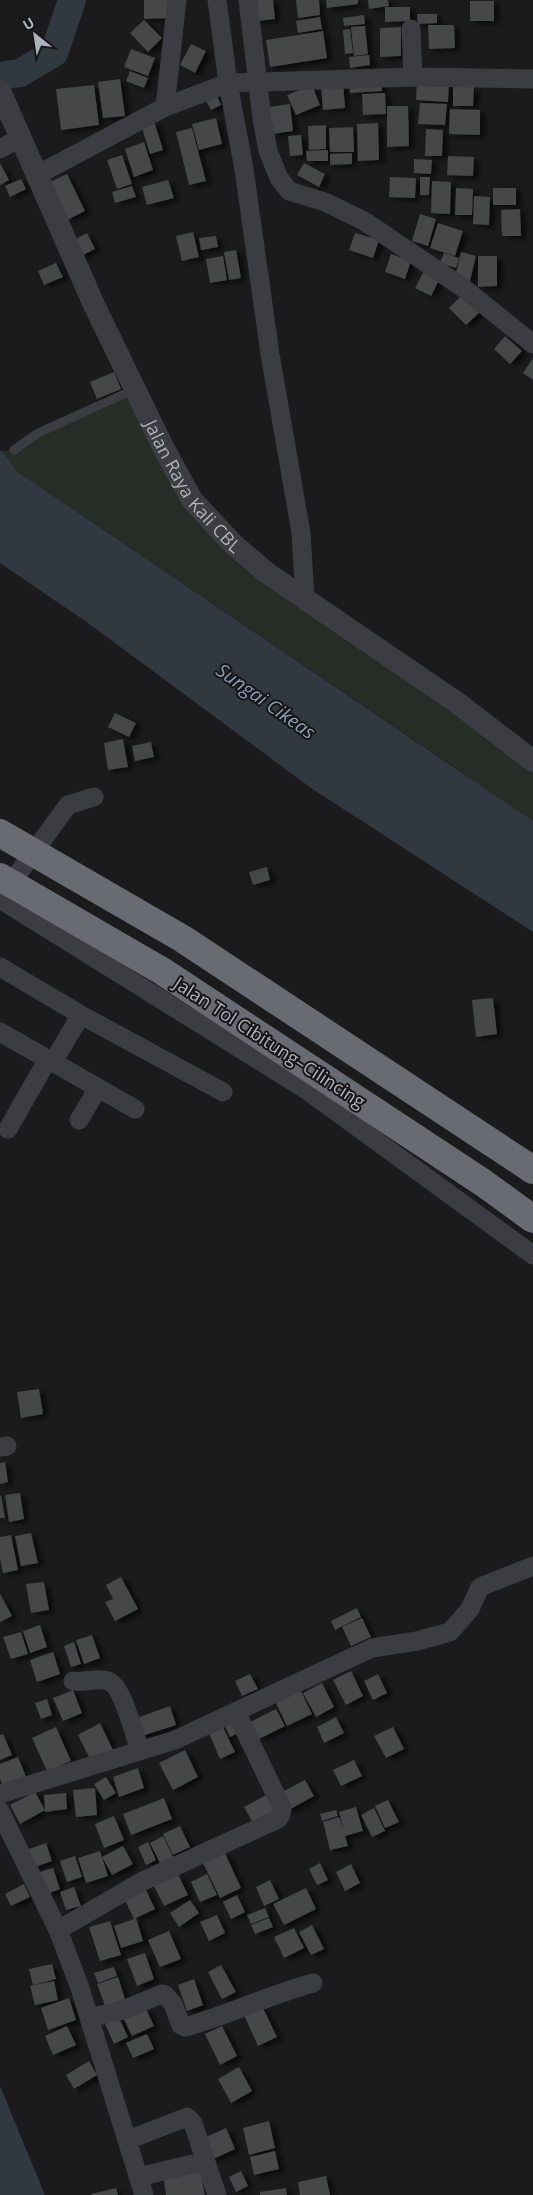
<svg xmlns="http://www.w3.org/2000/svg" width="533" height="2195" viewBox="0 0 533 2195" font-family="'Open Sans',sans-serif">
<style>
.green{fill:#252d26}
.water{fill:#313940}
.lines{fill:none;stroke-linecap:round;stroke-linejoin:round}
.river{stroke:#313940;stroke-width:28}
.building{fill:#45464a;filter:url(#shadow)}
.service{stroke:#3c3d42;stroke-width:9}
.minor{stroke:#3c3d42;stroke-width:19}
.tertiary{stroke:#3c3d42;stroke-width:22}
.motorway-bridge{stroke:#686b72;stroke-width:28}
.labels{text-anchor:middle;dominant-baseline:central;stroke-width:4;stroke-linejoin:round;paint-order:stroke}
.street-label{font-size:18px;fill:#aeb2bb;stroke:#161618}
.water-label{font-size:19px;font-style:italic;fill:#889fb4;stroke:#161618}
</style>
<defs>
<filter id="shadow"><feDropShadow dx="5.5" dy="3" stdDeviation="2.5" flood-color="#0009"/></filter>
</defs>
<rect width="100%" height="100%" fill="#1b1b1d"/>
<path class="green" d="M135,389L163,447L248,559L533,761V824L457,769L18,472L2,451L14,450Z"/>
<path class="water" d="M0,451H2L18,472L533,821V932L311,788L88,623L0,563Z
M0,2086L45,2195H0Z"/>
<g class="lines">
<path class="river" d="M0,76L20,73L54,53L72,0"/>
</g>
<path class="building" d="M144,0H172V18L144,19Z
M254,0H273L275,19L256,21Z
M296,0H319L320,15L298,18Z
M326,0H358V4L327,8Z
M368,0H388L389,6L369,9Z
M470,1H494V21H470Z
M385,7H410V21L385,22Z
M417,14H437V23L418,24Z
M364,15L365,24L344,26L343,18Z
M320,17L322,29L298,33L296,21Z
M144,20L162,38L148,52L130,33Z
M428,25H454L455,48L429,49Z
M365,26L368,54L354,56L351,27Z
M401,27V56L380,57V28Z
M350,29L353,53L345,54L343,30Z
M323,31L327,58L270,67L266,40Z
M191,44L206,51L195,73L180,65Z
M131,49L155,58L148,76L124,67Z
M369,55L370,65L350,68L349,57Z
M130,71L148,78L144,88L126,81Z
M120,79L125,116L103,118L98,82Z
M381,80L382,91L350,93L349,81Z
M417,80L449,81L448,102L416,100Z
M343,83L345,108L323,110L321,85Z
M94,85L99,125L61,130L56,89Z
M312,85L320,105L296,115L287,95Z
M453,86L474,87L473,106H453Z
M385,93L386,114L363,115L362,94Z
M216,94L221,105L211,110L205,99Z
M420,103L447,104L445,125L418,124Z
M290,104L293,131L272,134L269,107Z
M387,106H408L409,146L387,147Z
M450,109L480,110V135L449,134Z
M216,118L222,144L199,150L192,124Z
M154,121L163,150L150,154L141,125Z
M378,123L379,160L358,161L357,124Z
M326,125V149L309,150L308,126Z
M353,127L354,152H330L329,128Z
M192,128L206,181L189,185L176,132Z
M426,129L443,130L442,156H425Z
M301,135L303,155L290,156L288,136Z
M144,142L153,170L134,177L125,149Z
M328,150V161H307L306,151Z
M352,153V164L330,165V154Z
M122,155L132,184L117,189L107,160Z
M448,156L474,157L473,176L447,175Z
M414,159L432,160L431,174L414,173Z
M0,163L9,180L0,185Z
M304,163L325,174L319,187L297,175Z
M67,174L85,211L67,220L48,183Z
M390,177L416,178L415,198L389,197Z
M420,177H430L429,195H420Z
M21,179L26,189L10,197L5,186Z
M168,180L174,198L147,205L142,187Z
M432,181L451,182L450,214L431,213Z
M132,186L136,197L115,203L112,192Z
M456,188L473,189L472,215H455Z
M493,188H516V205H493Z
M474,196L490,197L489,225L473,224Z
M520,209L521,236H502L501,210Z
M420,214L436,219L428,246L412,241Z
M438,223L463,231L455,256L430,248Z
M193,232L199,257L182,261L176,236Z
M87,233L95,249L79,257L72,241Z
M355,233L379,240L373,258L349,250Z
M216,236L218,247L201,250L199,238Z
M236,250L241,278L229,280L224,252Z
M461,252L476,256L470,281L455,277Z
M444,253L459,258L456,268L440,263Z
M391,254L411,261L405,279L385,272Z
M223,256L227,280L210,283L206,259Z
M478,256H497V286L478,287Z
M56,263L63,277L44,285L38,271Z
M424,271L440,278L431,296L415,288Z
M465,292L482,310L466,325L449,308Z
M505,336L522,351L510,364L494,349Z
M533,358V380L523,373Z
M114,372L121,389L97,399L90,382Z
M115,713L136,723L129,737L108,727Z
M123,739L128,767L108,770L104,743Z
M151,742L154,757L135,761L132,746Z
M267,867L270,880L253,885L249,872Z
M493,998L497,1034L476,1037L472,1000Z
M39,1389L43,1414L21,1418L17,1392Z
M5,1462L8,1482L0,1484V1463Z
M20,1493L24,1519L9,1522L5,1495Z
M1,1495L5,1518H0V1496Z
M31,1533L38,1563L21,1566L15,1536Z
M11,1535L18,1570L3,1573L0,1559V1537Z
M121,1577L138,1609L115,1621L105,1602L113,1599L106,1585Z
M44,1582L49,1610L31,1613L26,1584Z
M0,1594L12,1616L0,1622Z
M357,1608L361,1617L335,1630L331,1621Z
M362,1618L371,1637L351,1646L342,1627Z
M40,1625L47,1647L30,1653L23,1631Z
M21,1632L28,1654L11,1659L3,1637Z
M92,1635L100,1658L84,1664L76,1640Z
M74,1642L81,1664L71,1667L64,1646Z
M53,1652L60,1674L37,1682L30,1660Z
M351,1671L363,1696L346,1705L333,1680Z
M250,1674L258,1689L242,1696L235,1681Z
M378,1674L387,1693L373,1700L364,1681Z
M322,1683L334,1707L316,1717L303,1693Z
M300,1689L312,1714L287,1726L275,1701Z
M73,1690L82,1713L63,1721L53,1698Z
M47,1699L52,1715L41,1719L35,1703Z
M170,1706L176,1725L139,1737L134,1719Z
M276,1709L285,1726L259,1739L250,1722Z
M232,1717L240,1732L230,1737L223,1722Z
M336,1717L344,1733L324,1743L317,1727Z
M100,1723L114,1752L92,1763L78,1735Z
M221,1723L235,1752L220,1759L207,1729Z
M56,1727L71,1761L47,1771L32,1738Z
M393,1727L404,1749L386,1758L374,1736Z
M3,1734L12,1755L0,1760V1735Z
M185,1750L198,1777L173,1790L159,1763Z
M18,1757L27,1779L4,1788L0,1779V1764Z
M354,1760L362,1776L341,1786L333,1770Z
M138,1768L144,1788L119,1797L113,1777Z
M106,1777L116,1793L104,1800L94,1784Z
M305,1780L314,1796L287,1811L278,1794Z
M95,1788L97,1815L76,1817L73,1790Z
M35,1792L45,1810L20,1824L10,1805Z
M66,1793L67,1809L45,1812L44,1795Z
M266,1795L275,1811L253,1823L244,1807Z
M164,1798L172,1819L131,1835L123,1814Z
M388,1800L399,1822L385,1828L375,1806Z
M356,1807L363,1831L345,1836L348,1846L330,1850L323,1822L339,1817L344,1831L340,1817L343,1815L340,1816L339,1812Z
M374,1808L385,1831L372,1837L361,1815Z
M336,1810L338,1816L322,1821L320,1814Z
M114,1816L124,1840L104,1848L95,1824Z
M180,1826L190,1847L173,1855L163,1834Z
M163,1836L174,1859L161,1865L150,1843Z
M148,1842L156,1860L146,1865L138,1847Z
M46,1843L52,1861L32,1868L26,1850Z
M123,1846L133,1864L112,1875L102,1857Z
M100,1851L108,1876L86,1883L78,1858Z
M224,1851L241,1888L220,1898L202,1861Z
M75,1856L82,1877L67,1882L60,1861Z
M320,1863L328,1880L317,1885L309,1869Z
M351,1864L360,1883L345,1891L336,1872Z
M53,1868L60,1889L44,1895L37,1873Z
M178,1874L188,1895L164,1906L154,1886Z
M207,1874L217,1895L200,1902L191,1882Z
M270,1880L279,1899L264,1906L256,1887Z
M24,1884L30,1897L11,1906L5,1894Z
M74,1887L81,1906L66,1910L60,1892Z
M145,1888L155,1909L136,1918L143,1941L121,1948L114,1926L134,1919L124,1898Z
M306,1888L316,1909L284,1925L273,1904Z
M237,1895L245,1912L231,1919L223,1902Z
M190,1900L199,1913L179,1927L170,1913Z
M265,1908L269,1917L251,1924L247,1915Z
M217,1915L225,1933L209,1941L200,1922Z
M269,1918L273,1927L255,1934L251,1925Z
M110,1921L121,1955L100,1961L89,1927Z
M312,1925L324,1949L311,1955L299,1932Z
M294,1928L304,1948L284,1958L274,1937Z
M169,1931L181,1959L160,1967L148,1940Z
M145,1953L154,1979L137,1986L127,1959Z
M52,1964L56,1979L33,1985L29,1969Z
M221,1965L236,1992L222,1999L208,1972Z
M114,1967L117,1976L98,1983L94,1973Z
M118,1977L125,1999L105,2006L97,1984Z
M194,1979L203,2005L187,2011L178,1985Z
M54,1981L58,2000L35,2005L30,1986Z
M69,1998L76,2020L48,2030L41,2008Z
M262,2006L277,2037L258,2046L244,2015Z
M145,2007L154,2026L132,2036L123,2017Z
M119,2018L128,2037L114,2044L105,2024Z
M67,2026L76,2045L53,2055L45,2036Z
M222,2026L237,2056L220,2065L205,2034Z
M147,2034L154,2049L133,2058L126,2043Z
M89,2061L97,2075L74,2089L66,2075Z
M239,2067L252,2091L231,2103L218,2079Z
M269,2121L275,2148L249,2155L243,2128Z
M226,2128L235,2149L211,2160L202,2139Z
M275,2151L279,2169L254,2175L250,2157Z
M200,2168L205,2195H166L163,2174Z
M241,2171L248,2186L236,2192L229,2177Z
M326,2176L330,2195H300L298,2182Z
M116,2188L118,2195H92L91,2194Z
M286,2188L287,2195H260V2192Z"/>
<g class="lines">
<path class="service" d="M14,450L38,433L135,389"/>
<path class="minor" d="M217,0L228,83L244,169L270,354L301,533L305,599
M248,0L262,119L268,151L279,178L289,191L325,202L364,221L462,287L533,344
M411,29L413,77
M165,107L177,0
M0,149L20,138
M37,175L165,107L228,83L413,77L533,79
M4,893L68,805L94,797
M0,899L308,1091L533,1255
M0,967L81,1015L53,1062
M81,1015L223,1092
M0,1032L135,1109
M79,1120L98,1088
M8,1129L48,1059
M0,1447L7,1446
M73,1681C84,1683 98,1677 108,1681C122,1685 135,1736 140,1751
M0,1794L175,1740L372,1648L417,1641L450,1632L470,1609L480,1587L533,1566
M0,1811L58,1930L79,1985L144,2195
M58,1930L143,1881L278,1819L281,1815L282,1808L236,1712
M89,2018L123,2010L162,1994L165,1995L173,2004L181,2025L185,2027C228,2015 269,1995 313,1983
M128,2140L187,2117L193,2123L217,2195
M138,2177L205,2161"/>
<path class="tertiary" id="s1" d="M0,91L95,307L163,447L192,500L234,545L267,573L459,704L533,761"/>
<path class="motorway-bridge" d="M0,833L183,939L533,1170
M0,877L162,971L482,1182L533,1219"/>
</g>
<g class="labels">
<g class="street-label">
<text stroke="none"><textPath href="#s1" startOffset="441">Jalan Raya Kali CBL</textPath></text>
<text transform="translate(270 1042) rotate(33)">Jalan Tol Cibitung–Cilincing</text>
</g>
<g class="water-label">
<text transform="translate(266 701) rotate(35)">Sungai Cikeas</text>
</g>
</g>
<g transform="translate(35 35) rotate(330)" stroke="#161618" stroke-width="4" paint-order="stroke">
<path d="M0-4L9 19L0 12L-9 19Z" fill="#aeb2bb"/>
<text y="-8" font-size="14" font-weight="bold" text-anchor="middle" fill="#aeb2bb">U</text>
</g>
</svg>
